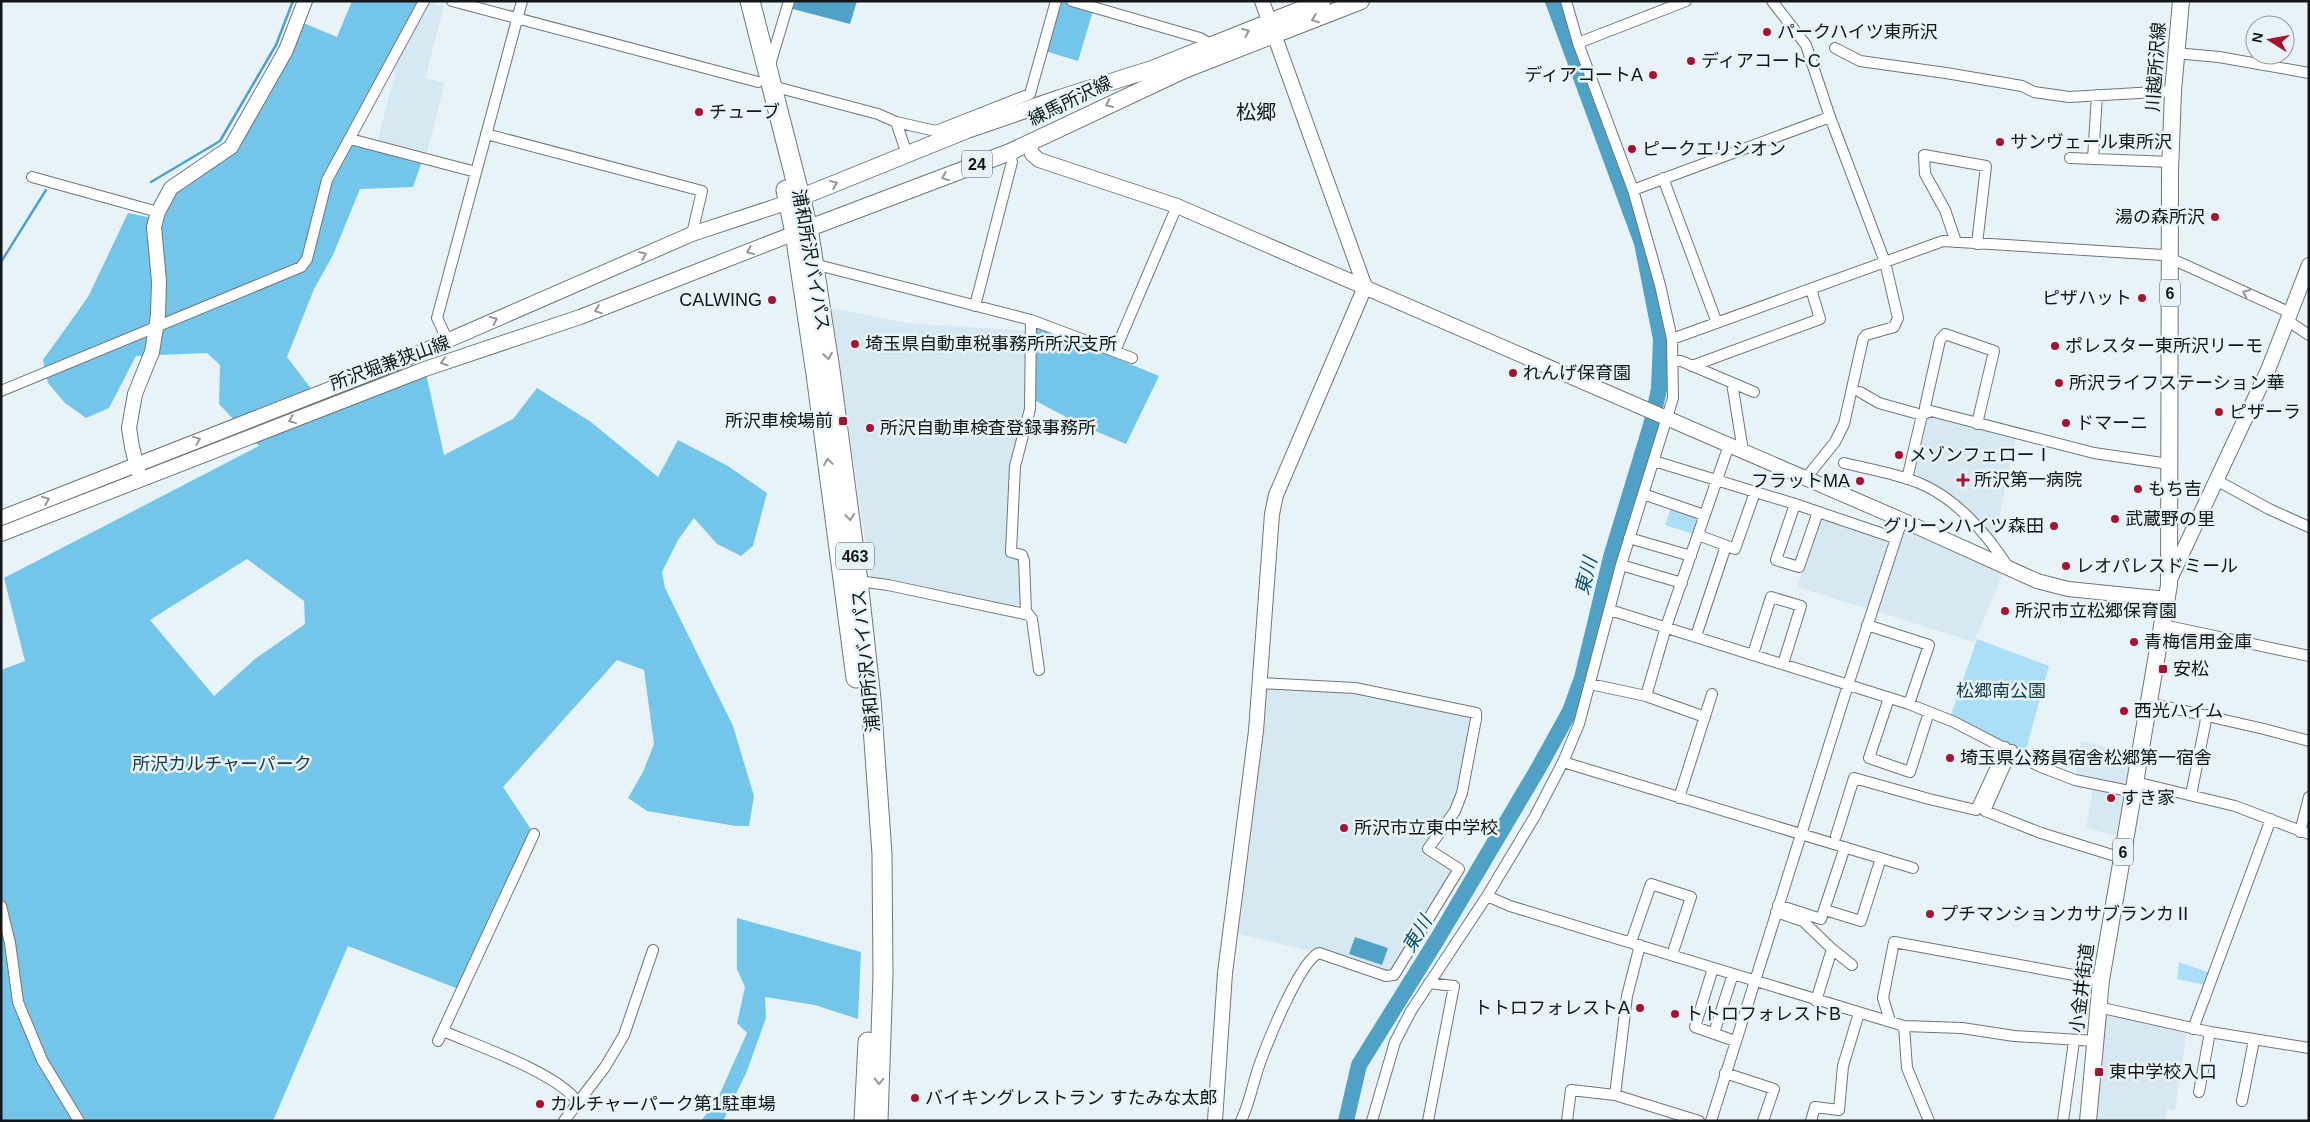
<svg xmlns="http://www.w3.org/2000/svg" width="2310" height="1122" viewBox="0 0 2310 1122" font-family="Arial,'Noto Sans JP',sans-serif">
<style>
.built{fill:#d6e8f1}
.green{fill:#aadff7}
.forest{fill:#73c6ea;fill-rule:evenodd}
.water{fill:#4fa2c6}
.lines{fill:none;stroke-linecap:round;stroke-linejoin:round}
.stream{stroke:#4fa2c6;stroke-width:2.5}
.river{stroke:#4fa2c6;stroke-width:16}
.street-casing{stroke:#6d767b;stroke-width:12}
.secondary-casing{stroke:#6d767b;stroke-width:16}
.primary-casing{stroke:#6d767b;stroke-width:18}
.highway-casing{stroke:#6d767b;stroke-width:21}
.street{stroke:#fff;stroke-width:10}
.secondary{stroke:#fff;stroke-width:14}
.primary{stroke:#fff;stroke-width:16}
.highway{stroke:#fff;stroke-width:19}
.oneway{stroke:#949697}
.poi-dot{fill:#a91130;stroke:#e8f3f8;stroke-width:2}
.labels{text-anchor:middle;dominant-baseline:central;stroke-width:5;stroke-linejoin:round;paint-order:stroke}
.shield{fill:#e8f3f8;stroke:#52585b;stroke-width:1}
.shield-label{font-size:16px;font-weight:bold;fill:#121618}
.poi-label{font-size:18px;fill:#121618;stroke:#e8f3f8;text-anchor:start}
.street-label{font-size:18px;fill:#121618;stroke:#e8f3f8}
.park-label{font-size:18px;fill:#143949;stroke:#e8f3f8}
.water-label{font-size:19px;font-style:italic;fill:#0a516a;stroke:#e8f3f8}
.quarter-label{font-size:20px;fill:#121618;stroke:#e8f3f8}
</style>
<rect width="100%" height="100%" fill="#e8f3f8"/>
<path class="built" d="M428,2L444,6L425,78L445,83L426,156L377,142L396,70L392,68Z
M831,308L907,323L1031,331L1030,409L1015,466L1011,552L1022,555L1026,611L871,580Z
M1931,415L2016,438L1994,541L1911,477L1927,417Z
M1820,516L1891,539L1869,609L1797,587Z
M1906,527L2004,570L1974,642L1875,611L1896,542Z
M1267,687L1352,691L1473,716L1459,792L1452,807L1423,849L1450,868L1451,874L1391,973L1386,974L1315,949L1314,952L1236,933L1256,795L1264,690Z
M2081,741L2132,752L2126,787L2075,777Z
M2093,787L2125,793L2118,836L2086,828Z
M2104,1014L2187,1031L2175,1110L2167,1109L2165,1121H2096Z"/>
<path class="green" d="M1671,508L1697,516L1698,520L1693,534L1665,525Z
M1977,639L2049,666L2025,753L1951,715Z
M2179,962L2210,973L2205,985L2177,979Z"/>
<path class="forest" d="M352,1H422L343,141L422,161L413,187L360,189L333,255L314,289L287,357L325,407L425,369L444,455L513,419L537,388L591,422L658,477L678,440L728,466L767,493L753,546L741,556L717,544L694,518L678,540L662,572L665,588L733,726L754,796L749,826H736L647,811L628,798L643,772L654,744L644,670L617,660L503,787L534,834L461,990L348,946L273,1121H1V670L25,661L4,578L259,446L219,404L220,365L207,353L136,356L109,408L86,418L65,403L48,383L43,360L88,297L128,213L162,220L176,191L225,159L301,22L337,37ZM247,559L304,601L305,624L255,659L214,696L150,620Z
M1060,1L1093,11L1078,61L1045,51Z
M1036,325L1159,376L1126,444L1081,425L1036,401Z
M737,918L861,952L858,1019L815,1005L765,997L766,1018L747,1071L723,1121H701L717,1100L747,1033L737,1023L745,987L737,969Z"/>
<path class="water" d="M795,1H857L850,24L793,9Z
M1355,937L1388,948L1382,965L1349,954Z"/>
<g class="lines">
<path class="stream" d="M151,182L220,141L276,45L293,1
M1,262L46,190"/>
<path class="river" d="M1346,1121L1359,1065L1438,938L1538,769L1570,711L1582,678L1611,557L1651,425L1659,389L1661,339L1642,243L1553,1"/>
<defs>
<path id="street" d="M452,1L758,82
M1072,1L1200,38L1212,45
M1772,1L1806,45L1830,117L1885,262L1898,318L1894,327L1866,335L1863,339L1844,424L1835,442L1806,478
M1578,43L1686,1
M1835,48L1860,61L1946,73L2022,86L2034,92L2069,97L2173,91
M2175,53L2219,57L2309,73
M769,68L789,1
M772,86L878,114L896,122L907,154
M896,122L936,131L1030,94L1056,1
M486,134L702,191L692,234
M350,139L476,172
M2070,158L2171,162
M2093,159L2097,95
M32,177L158,212
M1663,178L1717,323
M1633,190L1830,117
M1956,242L1945,210L1925,174L1924,155L1986,166L1977,244
M814,264L1031,320L1030,409L1015,466L1011,552L1022,555L1024,561L1026,611L1029,615
M975,306L1012,162L1010,152
M1031,320L1132,358
M2288,321L2309,335
M1672,339L1943,241L2163,255L2291,313
M448,341L437,318L522,1
M1115,351L1177,206
M1674,361H1681L1754,392
M1692,366L1820,319L1811,289
M1732,383L1743,451
M1,391L301,267L307,259L327,180L424,1
M1860,392L1879,403L1922,415L1931,411L2094,453L2169,464
M1926,413L1925,407L1940,340L1945,334L1994,351L1977,424
M1654,461L1795,504L1895,538
M1844,463C1868,469 1895,473 1919,483C1956,498 1987,534 2008,567
M1907,479L1922,415
M2216,480L2269,509L2309,527
M1643,494L1704,515
M1795,504L1776,560L1799,567L1818,512
M1698,535L1735,549L1755,492
M1629,538L1691,556
M1621,565L1682,583
M858,581L888,585L1029,615L1032,619L1039,670
M1610,610L1909,704L1954,722L2041,767L2075,780L2134,792
M1867,625L1929,645L1909,704
M2163,625L2309,656
M1696,636L1726,546
M1753,654L1771,597L1801,606L1783,664
M1590,684L1646,696L1705,717
M1646,696L1666,627L1729,445
M1889,698L1869,758L1910,772L1929,712
M2150,703L2264,729L2309,741
M2012,750L1985,811L2041,833L2122,858
M1563,762L1913,868
M2135,782L2235,806L2309,834
M2191,795L2207,715
M1679,798L1712,694
M2300,832L2309,797
M1836,836L1854,778L1929,799L1976,810L2005,747
M1487,896L1510,906L1904,1026L1962,1028L2014,1036L2095,1041
M1778,905L1821,919L1845,847
M1,906L10,943L18,1002L42,1060L79,1121
M1825,910L1861,921L1881,858
M1776,912L1803,921L1832,949L1852,965
M1631,942L1651,884L1691,897L1672,955
M1713,968L1695,1027L1735,1041
M1816,1001L1832,949
M2098,1007L2210,1032L2309,1048
M1890,1021L1883,998L1894,942L2101,980
M1904,1026L1907,1068L1929,1121
M2193,1029L2271,819
M443,1031C478,1046 555,1072 577,1101
M1714,1033L1733,974
M438,1041L534,834
M1725,1073L1774,1089L1763,1121
M2199,1092L2210,1032
M1615,1095L1627,996L1640,945
M2242,1101L2254,1040
M564,1121L605,1067L624,1035L653,950
M1241,1121C1250,1102 1253,1082 1260,1063C1268,1041 1300,961 1319,953L1386,976L1394,975L1459,869L1428,849L1455,811L1462,793L1476,719V713L1355,688L1260,683
M1372,1121L1395,1042L1411,1011L1487,896L1535,816L1563,762L1579,724L1621,565L1673,398L1672,339L1660,285L1633,190L1578,43L1566,1
M1428,1121L1454,986L1429,983
M1567,1121L1571,1090L1615,1095L1699,1121
M1711,1121L1848,685L1902,520
M1811,1121L1815,1107L1839,1110L1843,1066L1859,1013
M2063,1121L2074,1041"/>
<path id="secondary" d="M1029,143L1032,154L1039,160L1177,206L1902,520L2037,581L2068,589L2167,599
M138,471L132,447L129,428L135,394L152,352L158,315L159,281L154,227L158,212L171,188L231,147L286,50L305,1
M1,518L396,363L692,234L789,202
M1,534L425,369L580,317L795,233
M2171,577L2268,370L2309,265
M1215,1121L1225,973L1256,731L1272,514L1276,495L1365,287L1262,1"/>
<path id="primary" d="M789,202L967,130L1060,98L1152,69L1322,1
M796,233L1010,152L1184,70L1361,1
M2088,1121L2101,980L2169,585L2170,172L2173,91L2181,1"/>
<path id="highway" d="M750,1L808,228L830,370L858,581L871,699L882,854L883,976L878,1121
M786,190L795,233L816,374L856,678
M864,1121L868,1042"/>
</defs>
<use href="#street" class="street-casing"/>
<use href="#secondary" class="secondary-casing"/>
<use href="#primary" class="primary-casing"/>
<use href="#highway" class="highway-casing"/>
<use href="#street" class="street"/>
<use href="#secondary" class="secondary"/>
<use href="#primary" class="primary"/>
<use href="#highway" class="highway"/>
</g>
<defs><path id="oneway-chevron" d="M-2-3.5L2.5 0L-2 3.5" fill="none" stroke-width="1.6" stroke-linecap="round" stroke-linejoin="round" transform="scale(1.25)"/></defs>
<g class="oneway">
<use href="#oneway-chevron" transform="translate(1315 19) rotate(159)"/>
<use href="#oneway-chevron" transform="translate(1246 32) rotate(-22)"/>
<use href="#oneway-chevron" transform="translate(1109 104) rotate(155)"/>
<use href="#oneway-chevron" transform="translate(945 177) rotate(159)"/>
<use href="#oneway-chevron" transform="translate(834 184) rotate(-22)"/>
<use href="#oneway-chevron" transform="translate(750 251) rotate(158)"/>
<use href="#oneway-chevron" transform="translate(643 255) rotate(-23)"/>
<use href="#oneway-chevron" transform="translate(2246 293) rotate(-156)"/>
<use href="#oneway-chevron" transform="translate(598 310) rotate(159)"/>
<use href="#oneway-chevron" transform="translate(494 320) rotate(-25)"/>
<use href="#oneway-chevron" transform="translate(828 356) rotate(81)"/>
<use href="#oneway-chevron" transform="translate(444 362) rotate(162)"/>
<use href="#oneway-chevron" transform="translate(292 420) rotate(158)"/>
<use href="#oneway-chevron" transform="translate(197 440) rotate(-22)"/>
<use href="#oneway-chevron" transform="translate(828 462) rotate(-98)"/>
<use href="#oneway-chevron" transform="translate(46 500) rotate(-22)"/>
<use href="#oneway-chevron" transform="translate(850 517) rotate(82)"/>
<use href="#oneway-chevron" transform="translate(879 1081) rotate(92)"/>
</g>
<g class="poi-dot">
<circle cx="1767" cy="32" r="5"/>
<circle cx="1691" cy="61" r="5"/>
<circle cx="1653" cy="75" r="5"/>
<circle cx="699" cy="112" r="5"/>
<circle cx="2000" cy="142" r="5"/>
<circle cx="1632" cy="149" r="5"/>
<circle cx="2215" cy="217" r="5"/>
<circle cx="2142" cy="298" r="5"/>
<circle cx="772" cy="300" r="5"/>
<circle cx="855" cy="344" r="5"/>
<circle cx="2055" cy="346" r="5"/>
<circle cx="1513" cy="373" r="5"/>
<circle cx="2059" cy="383" r="5"/>
<circle cx="2219" cy="412" r="5"/>
<rect x="838" y="416" width="10" height="10" rx="2.5"/>
<circle cx="2066" cy="423" r="5"/>
<circle cx="870" cy="428" r="5"/>
<circle cx="1899" cy="455" r="5"/>
<path d="M1960.5 472.5h5v5h5v5h-5v5h-5v-5h-5v-5h5z"/>
<circle cx="1860" cy="481" r="5"/>
<circle cx="2138" cy="489" r="5"/>
<circle cx="2115" cy="519" r="5"/>
<circle cx="2054" cy="526" r="5"/>
<circle cx="2066" cy="566" r="5"/>
<circle cx="2005" cy="611" r="5"/>
<circle cx="2134" cy="642" r="5"/>
<rect x="2158" y="664" width="10" height="10" rx="2.5"/>
<circle cx="2124" cy="711" r="5"/>
<circle cx="1950" cy="758" r="5"/>
<circle cx="2111" cy="798" r="5"/>
<circle cx="1344" cy="828" r="5"/>
<circle cx="1930" cy="914" r="5"/>
<circle cx="1640" cy="1008" r="5"/>
<circle cx="1675" cy="1014" r="5"/>
<rect x="2094" y="1067" width="10" height="10" rx="2.5"/>
<circle cx="915" cy="1098" r="5"/>
<circle cx="540" cy="1104" r="5"/>
</g>
<g class="labels">
<g class="shield">
<rect x="962" y="150.5" width="30" height="27" rx="4"/>
<rect x="2160" y="279.5" width="20" height="27" rx="4"/>
<rect x="836" y="542.5" width="38" height="27" rx="4"/>
<rect x="2113" y="838.5" width="20" height="27" rx="4"/>
</g>
<g class="shield-label">
<text x="977" y="164">24</text>
<text x="2170" y="293">6</text>
<text x="855" y="556">463</text>
<text x="2123" y="852">6</text>
</g>
<g class="poi-label">
<text x="1777" y="32">パークハイツ東所沢</text>
<text x="1701" y="61">ディアコートC</text>
<text x="1643" y="75" text-anchor="end">ディアコートA</text>
<text x="709" y="112">チューブ</text>
<text x="2010" y="142">サンヴェール東所沢</text>
<text x="1642" y="149">ピークエリシオン</text>
<text x="2205" y="217" text-anchor="end">湯の森所沢</text>
<text x="2132" y="298" text-anchor="end">ピザハット</text>
<text x="762" y="300" text-anchor="end">CALWING</text>
<text x="865" y="344">埼玉県自動車税事務所所沢支所</text>
<text x="2065" y="346">ポレスター東所沢リーモ</text>
<text x="1523" y="373">れんげ保育園</text>
<text x="2069" y="383">所沢ライフステーション華</text>
<text x="2229" y="412">ピザーラ</text>
<text x="833" y="421" text-anchor="end">所沢車検場前</text>
<text x="2076" y="423">ドマーニ</text>
<text x="880" y="428">所沢自動車検査登録事務所</text>
<text x="1909" y="455">メゾンフェローⅠ</text>
<text x="1974" y="480">所沢第一病院</text>
<text x="1850" y="481" text-anchor="end">フラットMA</text>
<text x="2148" y="489">もち吉</text>
<text x="2125" y="519">武蔵野の里</text>
<text x="2044" y="526" text-anchor="end">グリーンハイツ森田</text>
<text x="2076" y="566">レオパレスドミール</text>
<text x="2015" y="611">所沢市立松郷保育園</text>
<text x="2144" y="642">青梅信用金庫</text>
<text x="2173" y="669">安松</text>
<text x="2134" y="711">西光ハイム</text>
<text x="1960" y="758">埼玉県公務員宿舎松郷第一宿舎</text>
<text x="2121" y="798">すき家</text>
<text x="1354" y="828">所沢市立東中学校</text>
<text x="1940" y="914">プチマンションカサブランカⅡ</text>
<text x="1630" y="1008" text-anchor="end">トトロフォレストA</text>
<text x="1685" y="1014">トトロフォレストB</text>
<text x="2109" y="1072">東中学校入口</text>
<text x="925" y="1098">バイキングレストラン すたみな太郎</text>
<text x="550" y="1104">カルチャーパーク第1駐車場</text>
</g>
<g class="street-label">
<text transform="translate(2156 67) rotate(-86)">川越所沢線</text>
<text transform="translate(1070 101) rotate(-26)">練馬所沢線</text>
<text transform="translate(811 260) rotate(80)">浦和所沢バイパス</text>
<text transform="translate(390 363) rotate(-20)">所沢堀兼狭山線</text>
<text transform="translate(866 661) rotate(-96)">浦和所沢バイパス</text>
<text transform="translate(2082 988) rotate(-83)">小金井街道</text>
</g>
<g class="park-label">
<text x="2001" y="691">松郷南公園</text>
<text x="222" y="764">所沢カルチャーパーク</text>
</g>
<g class="water-label">
<text transform="translate(1586 576) rotate(-76)">東川</text>
<text transform="translate(1417 934) rotate(-59)">東川</text>
</g>
<g class="quarter-label">
<text x="1256" y="112">松郷</text>
</g>
</g>
<rect width="2310" height="1122" fill="none" stroke="#121618" stroke-width="5"/>
<g transform="translate(2270 40) rotate(281)"><circle r="24" fill="#e8f3f8" stroke="#929b9e"/>
<path d="M0-4L9 19L0 12L-9 19Z" fill="#a91130"/>
<text y="-8" font-size="14" font-weight="bold" text-anchor="middle" fill="#121618">N</text>
</g>
</svg>
